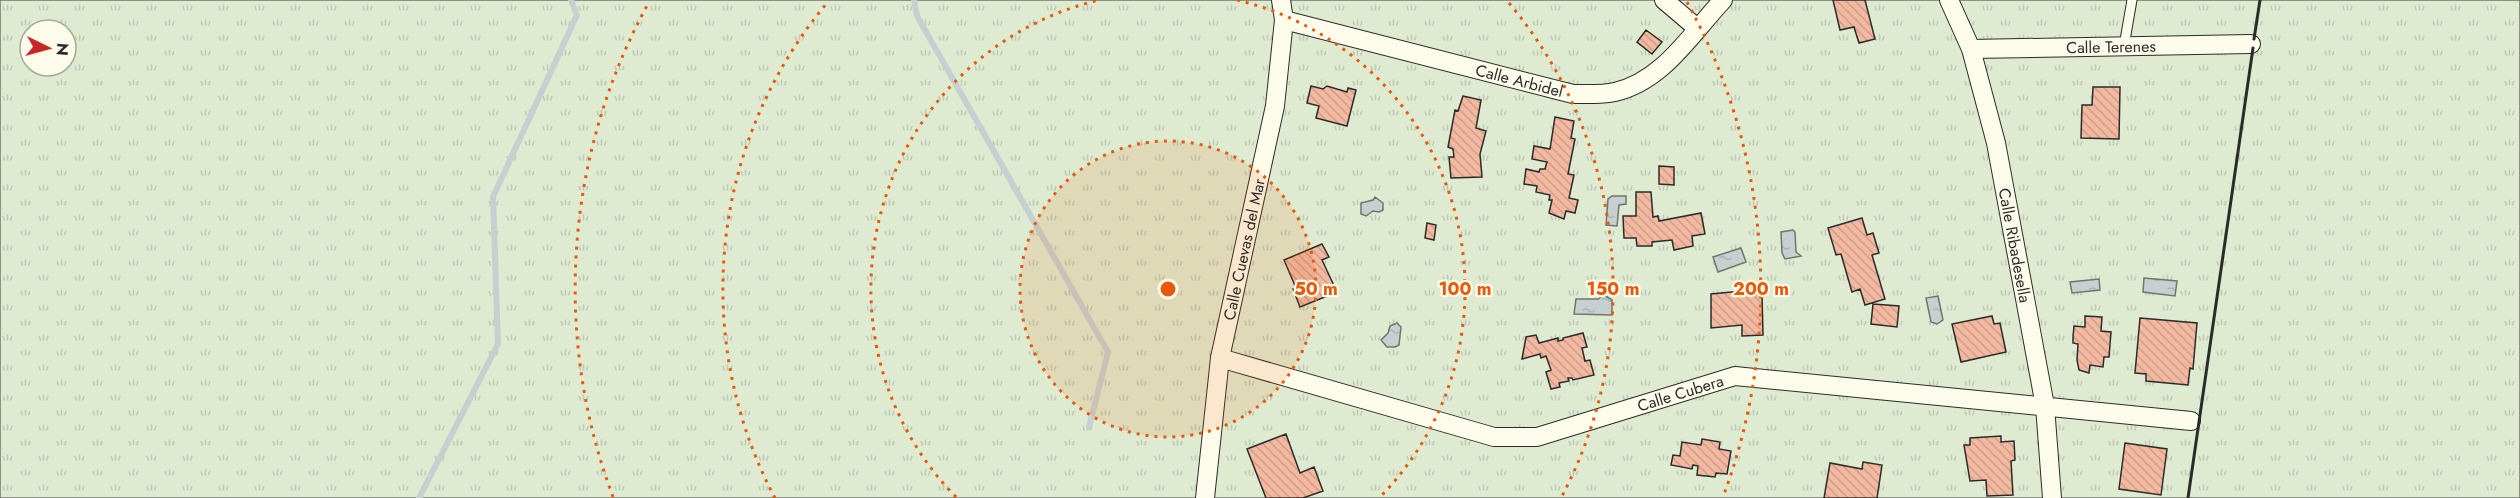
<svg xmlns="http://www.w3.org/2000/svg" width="2520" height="498" viewBox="0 0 2520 498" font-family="Jost,sans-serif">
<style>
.park{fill:url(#park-tufts);stroke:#74746e;stroke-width:1.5;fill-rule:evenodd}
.water{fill:url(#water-ripples);stroke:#74746e;stroke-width:1.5}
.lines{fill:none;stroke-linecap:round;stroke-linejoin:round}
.stream{stroke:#c7d0d0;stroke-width:6}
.building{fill:url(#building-back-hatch);stroke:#2b2b2b;stroke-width:1.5}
.service-casing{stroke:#2b2b2b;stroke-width:11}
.minor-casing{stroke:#2b2b2b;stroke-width:20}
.service{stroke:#fdfbea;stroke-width:9}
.minor{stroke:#fdfbea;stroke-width:18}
.wall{stroke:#2b2b2b;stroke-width:3}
.ring{fill:none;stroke:#e8590c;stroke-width:3;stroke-dasharray:3 6}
.labels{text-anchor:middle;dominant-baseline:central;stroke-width:4.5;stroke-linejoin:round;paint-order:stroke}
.street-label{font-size:16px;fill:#2b2b2b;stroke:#fdfbea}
.centre{fill:#e8590c;stroke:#fdfbea;stroke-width:3}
.ring-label{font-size:18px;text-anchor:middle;font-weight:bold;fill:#e8590c;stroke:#fdfbea;stroke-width:4.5;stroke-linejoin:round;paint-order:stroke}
</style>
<defs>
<pattern id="park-tufts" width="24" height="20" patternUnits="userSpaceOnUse" patternTransform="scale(1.5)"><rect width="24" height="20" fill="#deebd1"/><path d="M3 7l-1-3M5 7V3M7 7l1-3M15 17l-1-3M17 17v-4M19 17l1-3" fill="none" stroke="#bfcab4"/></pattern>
<pattern id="water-ripples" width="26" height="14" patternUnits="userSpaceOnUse" patternTransform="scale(1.5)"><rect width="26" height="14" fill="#c7d0d0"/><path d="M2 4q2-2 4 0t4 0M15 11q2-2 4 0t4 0" fill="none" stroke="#abb3b3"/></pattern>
<pattern id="building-back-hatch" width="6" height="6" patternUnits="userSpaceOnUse" patternTransform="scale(1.5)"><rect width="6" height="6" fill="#f2b8a0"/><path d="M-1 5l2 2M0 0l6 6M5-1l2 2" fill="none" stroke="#d09e8a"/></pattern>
</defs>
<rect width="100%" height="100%" fill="#fdfbea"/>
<path class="park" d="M0,0H2520V498H0ZM30,30H66V66H30Z"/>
<path class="water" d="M1612,196H1626V204L1619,205L1617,226L1606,225L1608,199Z
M1375,197L1383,203V210L1379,212L1373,211L1366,216L1361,214V203L1373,200Z
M1793,230L1795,232L1796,252L1801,256L1785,259L1782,253L1781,232Z
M1741,248L1746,262L1718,272L1713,257Z
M2144,278L2177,281L2175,296L2143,292Z
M2099,279L2100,290L2072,293L2070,282Z
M1604,295L1612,300V315L1574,314L1576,299H1598Z
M1938,296L1943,320L1937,324L1931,322L1926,298Z
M1397,323L1401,327L1399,345L1395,347H1387L1381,340L1388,333L1390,326Z"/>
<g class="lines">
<path class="stream" d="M914,0L917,16L1108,352L1089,427
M419,498L498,344L493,197L577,15L571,0"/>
</g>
<path class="building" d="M1833,0H1865L1875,39L1859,43L1854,27L1840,30Z
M1646,30L1662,42L1652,54L1637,42Z
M1311,86L1323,89L1327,86L1347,92L1348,88L1356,90L1347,126L1316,118L1319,106L1307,103Z
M2093,87H2120L2119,139L2081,138L2082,105H2092Z
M1463,96L1481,100L1476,128L1486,131L1480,154L1482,177L1451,178L1449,157H1454L1453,149L1448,147L1455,110L1458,111Z
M1555,117L1574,121L1571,138L1575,139L1568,174L1574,175L1569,198L1578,200L1575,213L1566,211L1564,219L1549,213L1552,200H1549L1550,195L1536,192L1537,186L1524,184L1526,169L1539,172L1540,169H1545L1547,162L1532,159L1534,146L1550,149Z
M1659,166L1674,167V185L1659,184Z
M1636,192H1651L1653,217L1658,216L1659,221L1701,213L1705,234L1692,236L1693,246L1674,250L1672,240L1652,242V246H1637L1636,238H1624L1623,216H1636Z
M1862,218L1867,235L1873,233L1879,253L1872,255L1885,299L1865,305L1860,289L1852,292L1841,254L1836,255L1828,228Z
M1427,223L1436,225L1434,240L1425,238Z
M1322,244L1329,257L1322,260L1337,292L1300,307L1293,289L1296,288L1284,260Z
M1742,291V295L1762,294L1763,335L1742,336V325L1711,328V294Z
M1873,304L1899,306L1897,327L1871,324Z
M1992,316L1994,324L2000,323L2006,352L1961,362L1952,324Z
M2085,316L2102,317L2101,331L2111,332L2109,357H2104L2103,367L2090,365L2089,373L2079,370L2077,360L2078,344L2073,343V337L2074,326L2085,327Z
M2140,318L2197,323L2193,369L2190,368L2188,385L2146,381V374L2135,373Z
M1583,333L1587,347L1582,348L1585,361L1590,360L1594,375L1573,380L1572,378H1568L1569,381L1559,383L1560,387L1551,389L1546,372L1551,370L1546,356L1541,358L1540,354L1522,359L1526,337L1536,335L1539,343L1558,338V341L1563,340V338Z
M1286,434L1300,473L1314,467L1323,491L1303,498H1266L1247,449Z
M2001,436V442L2014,441L2015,460L2011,461L2013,495L1987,496L1986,480L1970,481L1964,445H1970V438Z
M1702,439L1720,442L1719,449L1731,451L1727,474L1716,473L1715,477L1697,475L1698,466L1693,465L1692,469L1671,465L1673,455L1680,456L1682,442L1701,445Z
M2125,443L2167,449L2161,495L2119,489Z
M1863,462L1882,465L1877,498H1824L1830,463L1862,469Z"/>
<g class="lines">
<defs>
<path id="service" d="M2124,46L2132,0"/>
<g id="minor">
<path d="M1664,0L1697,28"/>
<path id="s1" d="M1949,0L1971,49L1996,143L2045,406L2052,498"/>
<path id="s2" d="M1284,20L1573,94C1586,94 1602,95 1615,92C1663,81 1691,34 1723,0"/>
<path id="s3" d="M1971,49L2251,44"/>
<path id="s4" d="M1220,358L1494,437H1537L1735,376L2191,421"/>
<path id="s5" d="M1205,498L1220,358L1275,106L1284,20L1281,0"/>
</g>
</defs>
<use href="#service" class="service-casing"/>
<use href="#minor" class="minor-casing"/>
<use href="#service" class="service"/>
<use href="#minor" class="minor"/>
<path class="wall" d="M2254,39L2260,0
M2188,498L2253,48"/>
</g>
<circle cx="1168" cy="289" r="148" fill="#e8590c" fill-opacity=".12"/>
<g class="ring">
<circle cx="1168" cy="289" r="148"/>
<path d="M956 497A297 297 0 0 1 1099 0M1237 0A297 297 0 0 1 1380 497"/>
<path d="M775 498A445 445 0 0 1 827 3M1509 3A445 445 0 0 1 1561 498"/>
<path d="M613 497A593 593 0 0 1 649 2M1687 2A593 593 0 0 1 1723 497"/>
</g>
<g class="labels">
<g class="street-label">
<text stroke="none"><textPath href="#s3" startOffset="140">Calle Terenes</textPath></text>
<text stroke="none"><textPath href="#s2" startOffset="243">Calle Arbidel</textPath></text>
<text stroke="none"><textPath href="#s1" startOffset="255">Calle Ribadesella</textPath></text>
<text stroke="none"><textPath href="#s5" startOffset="252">Calle Cuevas del Mar</textPath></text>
<text stroke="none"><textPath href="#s4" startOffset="478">Calle Cubera</textPath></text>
</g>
</g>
<circle cx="1168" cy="289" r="9" class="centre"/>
<g class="ring-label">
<text x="1316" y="295">50 m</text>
<text x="1465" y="295">100 m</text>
<text x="1613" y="295">150 m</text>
<text x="1761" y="295">200 m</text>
</g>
<g transform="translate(48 48) rotate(95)"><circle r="28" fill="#fdfbea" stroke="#a9a89e" stroke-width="1.5"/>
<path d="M0-4.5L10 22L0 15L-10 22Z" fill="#c62828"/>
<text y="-9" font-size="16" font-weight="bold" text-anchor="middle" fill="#2b2b2b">N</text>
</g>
</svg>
